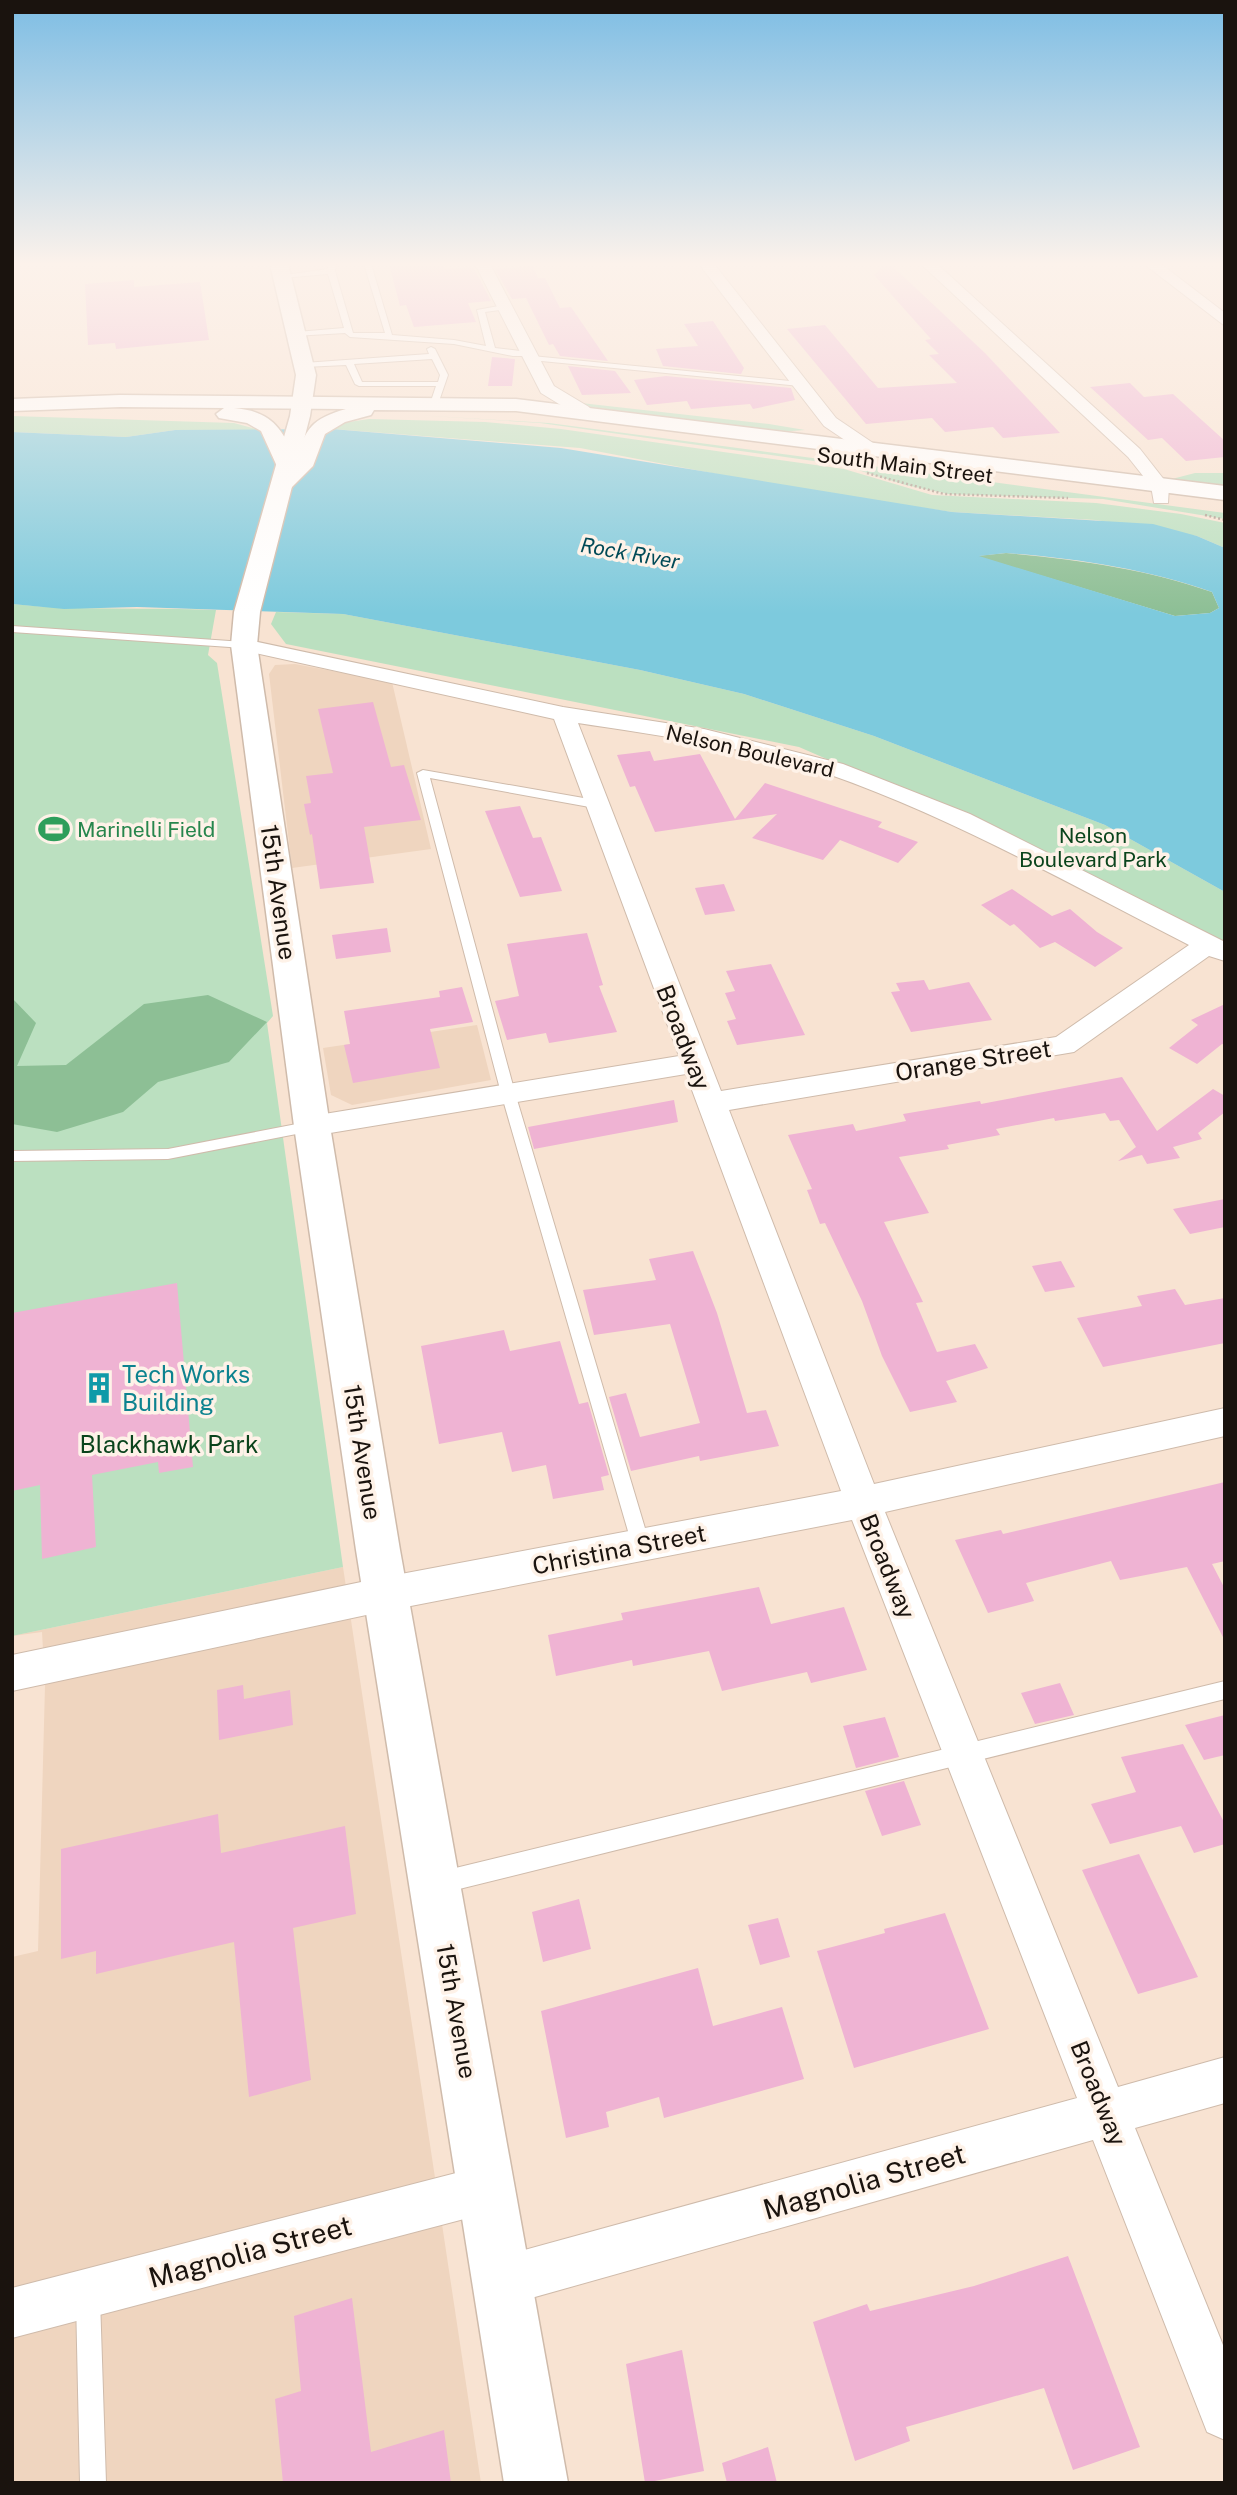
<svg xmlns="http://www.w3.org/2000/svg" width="1237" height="2495" viewBox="0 0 1237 2495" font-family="'Public Sans',sans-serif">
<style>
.built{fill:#efd5bf}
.green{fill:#bbe0c0}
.forest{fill:#8dbf95}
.water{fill:#7dcadd;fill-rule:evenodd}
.building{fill:#efb3d3}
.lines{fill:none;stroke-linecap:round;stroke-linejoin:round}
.lane-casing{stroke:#cfbbab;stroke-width:2}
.street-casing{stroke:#cfbbab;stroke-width:2}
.secondary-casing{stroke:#cfbbab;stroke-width:3}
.primary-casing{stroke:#cfbbab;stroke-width:3}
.path{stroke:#ad9d90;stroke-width:2.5;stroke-dasharray:2 2.5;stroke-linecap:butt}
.lane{fill:#fff;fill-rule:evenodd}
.street{fill:#fff;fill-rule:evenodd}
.secondary{fill:#fff;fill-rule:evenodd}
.primary{fill:#fff;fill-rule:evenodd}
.labels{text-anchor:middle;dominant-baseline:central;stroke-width:7;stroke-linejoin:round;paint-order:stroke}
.far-street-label{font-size:21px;fill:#1a130e;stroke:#fef2e8}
.far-water-label{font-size:21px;font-style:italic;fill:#014a57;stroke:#fef2e8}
.far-leisure-label{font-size:21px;fill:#27864d;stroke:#fef2e8;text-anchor:start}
.far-park-label{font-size:21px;fill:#0a441c;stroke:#fef2e8}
.street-label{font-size:24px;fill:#1a130e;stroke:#fef2e8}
.culture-label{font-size:24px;fill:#0d838f;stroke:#fef2e8;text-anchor:start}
.park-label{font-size:24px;fill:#0a441c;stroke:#fef2e8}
.near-street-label{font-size:28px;fill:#1a130e;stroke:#fef2e8}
</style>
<rect width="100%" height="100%" fill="#f8e3d2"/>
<path class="built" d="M295,664L392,682L431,849L292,868L269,674L275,665Z
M477,1025L491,1080L352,1105L331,1095L323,1048Z
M343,1567L481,2483H12V1957L38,1951L45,1686L42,1632L12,1636Z"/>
<path class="green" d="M581,403L769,424L805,430L780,432L591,407Z
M415,415L549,423L1225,513V519L1103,499L948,494L906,485L842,465L540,423Z
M12,416L234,423L260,430H175L126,437L12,432Z
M369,419L485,422L561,429L844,469L932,495L1096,503L1181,514L1225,523V548L1197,536L1096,520L952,512L812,492L580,448L332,429L342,423Z
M1195,473H1225V489L1172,479Z
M12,604C80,611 148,607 216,610L208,655L217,663L273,1016L267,1023L343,1567L12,1636Z
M276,612L343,614L640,670L744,694L874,736L1105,825L1225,892V943L987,822L891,787L799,747L286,644L271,624Z"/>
<path class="forest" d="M1006,553C1075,559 1147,569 1212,592L1219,608L1210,613L1175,616L976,556Z
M208,995L267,1022L229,1062L158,1082L123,1112L57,1132L12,1124V998L36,1023L17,1066L66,1065L144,1004Z"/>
<path class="water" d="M332,429L561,448L952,512L1153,524L1197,536L1225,548V892L1105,825L874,736L744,694L640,670L343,614L137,607L64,609L12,604V432L126,437L175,430ZM1006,553C1075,558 1147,569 1212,592L1219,608L1210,613L1175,616L979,556Z"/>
<path class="building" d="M389,264H442L444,269L470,267L475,270L491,301L468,303L476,322L414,327L406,305L400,306Z
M885,264H890L985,353L1060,433L1003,438L993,427L945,432L932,418L866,424L787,329L825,325L878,388L957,383L929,355L939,354L925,340L931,339L874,275Z
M533,266L538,278H545L560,308L571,307L608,361L560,356L553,344L549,345L526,298L512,299L495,269Z
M134,280V287L200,282L209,340L116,349L115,343L88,345L85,284Z
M713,321L744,368L741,374L663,366L656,349L698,346L684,324Z
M492,357L515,359L512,386H488Z
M568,366L615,371L631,393L582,395Z
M666,376L791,388L795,400L753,409L750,404L691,409L687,401L647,405L634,380Z
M1130,383L1144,397L1173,394L1225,441V457L1186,461L1162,438L1148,440L1090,387Z
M373,702L391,767L404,765L421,820L364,827L374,883L320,889L312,834L310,835L304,804L311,803L306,776L333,773L318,709Z
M650,751L654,761L700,754L735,819L765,783L882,822L878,827L918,842L898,863L840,840L823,860L752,838L777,814L655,832L635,786L630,787L617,755Z
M520,806L533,838L541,837L562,891L520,897L485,811Z
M724,884L735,911L705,915L695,888Z
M1012,889L1052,916L1070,909L1097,932L1123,948L1095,967L1055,942L1040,948L1014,924L1010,926L981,905Z
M387,928L391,952L336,959L332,935Z
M587,933L603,985L599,986L617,1032L549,1043L546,1033L507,1040L495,1001L519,996L507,944Z
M771,964L805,1035L737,1045L727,1021L736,1019L725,993L735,991L726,971Z
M924,980L929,990L969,982L992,1020L911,1032L891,992L900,991L896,983Z
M462,987L473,1022L430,1029L440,1068L353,1083L344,1045L350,1044L344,1011L440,997L439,991Z
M1225,1004V1045L1222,1044L1197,1064L1169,1048L1198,1025L1191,1020Z
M1122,1077L1157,1131L1213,1089L1225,1096V1112L1198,1133L1202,1139L1173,1147L1180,1158L1147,1164L1142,1155L1118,1161L1136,1147L1119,1120L1110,1121L1105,1113L1055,1121L1054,1118L996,1129L1000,1135L947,1145L949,1149L899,1157L929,1213L884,1222L923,1302L916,1303L937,1352L975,1344L988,1368L946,1381L957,1402L910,1412L882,1356L862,1301L825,1223L820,1224L807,1190L812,1189L788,1135L853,1124L856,1131L906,1121L903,1114L980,1101L981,1104Z
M674,1100L678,1122L534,1149L528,1127Z
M1225,1199V1227L1190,1234L1173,1209Z
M693,1251L717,1313L747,1413L766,1410L779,1446L700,1461L699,1456L631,1471L609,1397L626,1393L640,1437L700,1423L670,1324L594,1335L583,1290L656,1280L649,1259Z
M1061,1261L1075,1287L1045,1292L1032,1266Z
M177,1283L193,1467L159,1473L158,1462L92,1475L96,1547L42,1559L40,1485L12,1491V1313Z
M1175,1289L1185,1305L1225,1298V1343L1103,1367L1077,1318L1142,1306L1137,1296Z
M504,1330L510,1351L560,1341L579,1404L588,1402L609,1475L601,1477L604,1490L553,1499L546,1465L512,1472L502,1432L439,1444L421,1346Z
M1225,1482V1561L1212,1564L1225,1589V1641L1187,1567L1120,1580L1111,1561L1026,1583L1034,1601L988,1613L955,1540L1001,1530L1003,1534Z
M759,1587L771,1624L844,1607L867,1670L811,1683L807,1672L722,1691L709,1651L633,1666L632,1660L556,1676L548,1635L623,1620L621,1613Z
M1060,1683L1074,1715L1035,1724L1021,1693Z
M243,1685L244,1699L290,1690L293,1725L219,1740L217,1690Z
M1225,1715V1755L1204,1760L1185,1725Z
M885,1717L899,1757L856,1768L843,1726Z
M1183,1744L1225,1824V1844L1194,1853L1181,1826L1110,1844L1091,1804L1136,1792L1121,1757Z
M904,1781L921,1825L882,1836L865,1791Z
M218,1814L221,1853L345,1826L356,1914L293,1928L311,2080L249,2097L234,1942L96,1974V1951L61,1959V1849Z
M1139,1854L1198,1977L1138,1994L1082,1870Z
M579,1899L591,1949L543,1962L532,1912Z
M945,1913L989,2029L854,2068L817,1951L885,1933L884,1929Z
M778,1918L790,1957L760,1965L748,1925Z
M698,1968L713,2026L782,2007L804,2079L664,2118L659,2097L606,2112L609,2127L566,2138L541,2011Z
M1068,2256L1140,2447L1073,2470L1044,2388L906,2427L910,2441L855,2461L813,2322L867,2304L870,2311L974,2286Z
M352,2298L371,2452L444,2430L451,2483H283L275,2399L301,2391L294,2316Z
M682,2350L704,2471L645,2483L626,2364Z
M768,2447L777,2483H727L722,2463Z"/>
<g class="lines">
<defs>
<path id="lane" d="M328,264H336L335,271L353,333H385L364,264H371L392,335L454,340L486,346L477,310L504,305L507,309L485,312L495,348L529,352L532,356L800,382L804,384L800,386L531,360L528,356H513L454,344L350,337L345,333L294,336L297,332L344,328L328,274L282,278L278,276L328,269Z
M431,347L435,349L448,375L438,404L434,407L430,404L436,386H359L355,384L346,365L304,367L300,365L304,363L429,354L427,349ZM432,359L440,375L438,382H362L354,364Z
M12,626L244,642L249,645L244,648L12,632Z
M423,770L595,800L601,804L595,808L430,778L515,1093L650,1545L647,1551L641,1553L635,1551L632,1545L501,1093L417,773Z
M312,1121L317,1122L319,1126L317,1130L168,1159L12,1161V1151L168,1149Z
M1225,1681V1699L439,1894L431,1891L428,1883L431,1875L439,1872Z
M88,2287L97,2290L100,2299L106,2483H80L76,2299L79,2290Z"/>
<path id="street" d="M475,264H490L554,386L589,407L592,411L589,415H577L541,393Z
M699,264H714L836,418L873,443L876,447L873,451H861L824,426Z
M921,264H937L1140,449L1169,486L1168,503H1154L1151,486L1128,457Z
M1144,264H1161L1225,313V326Z
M244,639L563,707L704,729L843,764L970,814L1225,942V961L1209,956L1074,1052L729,1110L874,1484L1225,1408V1436L885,1512L1118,2087L1225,2057V2103L1135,2128L1225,2350V2440L1207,2432L1093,2140L503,2306L486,2298L478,2281L486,2264L503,2256L1077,2098L852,1520L385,1611L12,1691V1655L385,1577L841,1491L686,1074L312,1136L302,1133L297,1126L302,1119L312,1116L679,1056L554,719L237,649L233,645L237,641ZM578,723C661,736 748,747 828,774C954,818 1071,885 1189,945L1056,1037L721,1091Z
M487,2165L504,2172L511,2189L504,2206L487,2213L12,2338V2288Z"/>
<path id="secondary" d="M270,264H288L316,375L310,416L260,612L257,645L330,1126L400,1550L568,2483H504L356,1550L294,1126L231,645L234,612L290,416L296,375Z"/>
<path id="primary" d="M120,395L516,399L1225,486V500L516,411L374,410L371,415L345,422L325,434L313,466L290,489L282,491L271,484L280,473L261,431L247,423L219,418L216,414L224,408L120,407L12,411V399ZM234,408L346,409C311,419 307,428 295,459C282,427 270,411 234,408Z"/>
</defs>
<use href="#lane" class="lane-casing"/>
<use href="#street" class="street-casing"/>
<use href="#secondary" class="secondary-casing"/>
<use href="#primary" class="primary-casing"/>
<path class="path" d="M867,473L944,494L1068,498
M1205,515L1225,520"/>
<use href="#lane" class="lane"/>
<use href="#street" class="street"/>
<use href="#secondary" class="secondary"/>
<use href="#primary" class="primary"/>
</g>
<linearGradient id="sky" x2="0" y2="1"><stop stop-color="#7dbde4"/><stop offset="0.43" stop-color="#fcf2eb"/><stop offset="1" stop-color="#fcf2eb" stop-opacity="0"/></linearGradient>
<rect width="1237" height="614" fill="url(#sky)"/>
<defs>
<symbol id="stadium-bare" viewBox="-9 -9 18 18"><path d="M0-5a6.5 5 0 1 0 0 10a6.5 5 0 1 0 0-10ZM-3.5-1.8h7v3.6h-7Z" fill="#2e9e5b" stroke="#fef2e8" stroke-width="2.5" paint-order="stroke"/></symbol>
<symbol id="building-bare" viewBox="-9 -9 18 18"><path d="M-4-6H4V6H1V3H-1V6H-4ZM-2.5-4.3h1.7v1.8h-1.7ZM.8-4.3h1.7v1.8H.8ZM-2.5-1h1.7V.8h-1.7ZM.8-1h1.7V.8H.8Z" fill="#0f9aa8" stroke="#fef2e8" stroke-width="2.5" paint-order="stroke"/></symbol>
</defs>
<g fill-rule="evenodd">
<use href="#stadium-bare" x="32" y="807" width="44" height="44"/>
<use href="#building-bare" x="77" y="1366" width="44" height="44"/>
</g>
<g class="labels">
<g class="far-street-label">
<text transform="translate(905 465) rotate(7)">South Main Street</text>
<text transform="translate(750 751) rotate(13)">Nelson Boulevard</text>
</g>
<g class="far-water-label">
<text transform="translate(630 553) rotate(10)">Rock River</text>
</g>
<g class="far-leisure-label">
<text x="77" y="829">Marinelli Field</text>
</g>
<g class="far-park-label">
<text x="1093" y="835">Nelson<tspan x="1093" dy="24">Boulevard Park</tspan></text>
</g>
<g class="street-label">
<text transform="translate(279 892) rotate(82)">15th Avenue</text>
<text transform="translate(684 1037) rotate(69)">Broadway</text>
<text transform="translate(973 1060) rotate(-9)">Orange Street</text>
<text transform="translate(363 1452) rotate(81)">15th Avenue</text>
<text transform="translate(619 1549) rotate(-11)">Christina Street</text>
<text transform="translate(888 1566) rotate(68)">Broadway</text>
<text transform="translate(457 2011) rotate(80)">15th Avenue</text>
<text transform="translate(1099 2093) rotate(68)">Broadway</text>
</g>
<g class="culture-label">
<text x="122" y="1374">Tech Works<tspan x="122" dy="28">Building</tspan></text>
</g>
<g class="park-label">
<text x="169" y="1444">Blackhawk Park</text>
</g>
<g class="near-street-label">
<text transform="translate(864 2181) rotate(-16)">Magnolia Street</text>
<text transform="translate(250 2251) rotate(-15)">Magnolia Street</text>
</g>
</g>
<rect width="1237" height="2495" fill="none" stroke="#1a130e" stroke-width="28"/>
</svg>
